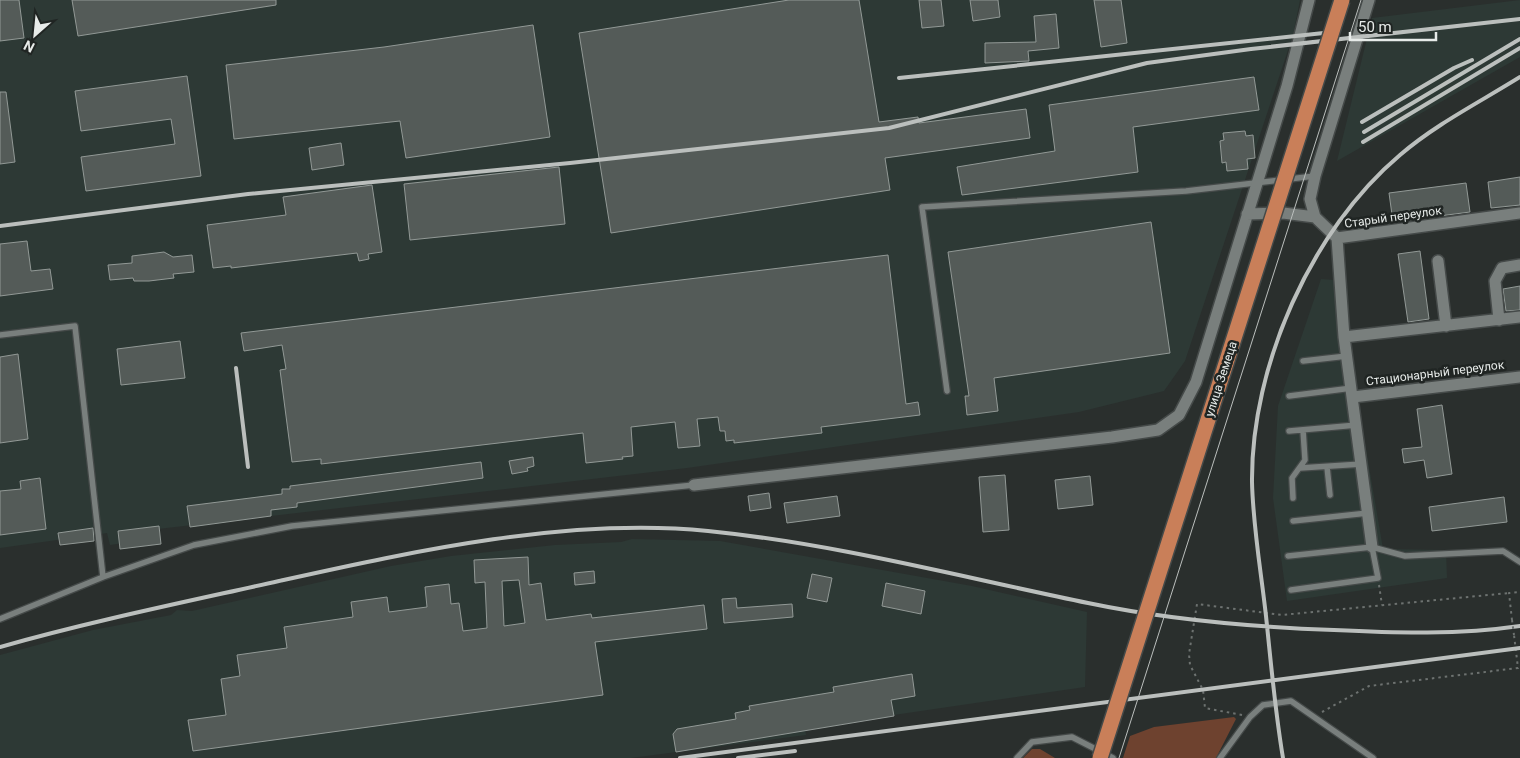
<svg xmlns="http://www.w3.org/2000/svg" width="1520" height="758" viewBox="0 0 1520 758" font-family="Roboto,sans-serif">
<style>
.built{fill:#2d3935}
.green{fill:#6e422f}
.building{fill:#545b58;stroke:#929996;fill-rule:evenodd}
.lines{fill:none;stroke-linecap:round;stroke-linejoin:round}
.lane-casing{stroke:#454a49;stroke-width:8}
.street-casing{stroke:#454a49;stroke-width:14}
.path{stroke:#6d7270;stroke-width:2;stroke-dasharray:2.5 4;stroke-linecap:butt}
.lane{stroke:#797f7d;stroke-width:5.5}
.street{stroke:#797f7d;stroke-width:11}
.tram{stroke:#bbbfbd;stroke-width:1}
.rail{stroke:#bbbfbd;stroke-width:4}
.primary-bridge-casing{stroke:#454a49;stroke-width:18;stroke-linecap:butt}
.path-bridge{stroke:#6d7270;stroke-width:2;stroke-dasharray:2.5 4;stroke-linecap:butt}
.primary-bridge{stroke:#c97f59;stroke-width:15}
.labels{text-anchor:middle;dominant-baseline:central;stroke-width:5;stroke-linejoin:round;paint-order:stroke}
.street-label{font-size:12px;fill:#e7ebe9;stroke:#202523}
</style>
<rect width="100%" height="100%" fill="#2a2f2d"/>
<path class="built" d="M0,0H1300L1293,35L1185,361L1164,391L1079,412L687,468L149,530L151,539L110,545L107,533L0,548Z
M1520,0V57L1337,161L1372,18Z
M1321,279L1334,280L1341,302L1383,549L1446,550L1447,578L1287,601L1273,498L1278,406Z
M632,539L720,541L972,586L1087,612L1085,687L805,728L806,735L631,758H0V655L93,630L171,615L177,610L192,611L391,566L451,556L555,545L621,542Z"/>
<path class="green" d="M1234,717L1236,719L1216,758H1123L1130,736L1154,727Z
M1032,749H1040L1055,758H1023Z"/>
<path class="building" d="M0,0H19L24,38L0,41Z
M72,0H276V5L78,36Z
M789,0H859L879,122L918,117L919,123L1026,109L1030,138L885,158L890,190L611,233L579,33Z
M919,0H941L944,26L922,28Z
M970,0H998L1000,17L973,21Z
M1094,0H1121L1127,43L1101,47Z
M1056,14L1059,48L1028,51L1029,61L985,63V43L1036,42L1034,16Z
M533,25L550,137L406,158L400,121L234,139L226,65L384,47Z
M187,76L201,176L86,191L81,157L175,144L171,119L81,131L75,91Z
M1254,77L1259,110L1133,127L1138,172L962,195L957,167L1055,151L1049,105Z
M0,92H6L15,162L0,164Z
M1245,131L1246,136L1253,135L1255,158L1247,159L1248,169L1227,171L1226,162L1222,163L1220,141L1224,140L1223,133Z
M341,143L344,165L312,170L309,148Z
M559,167L565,224L410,240L404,184Z
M1520,177V205L1491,208L1488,182Z
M1466,183L1470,212L1393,222L1389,193Z
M372,185L382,252L368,254L369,259L359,261L357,253L231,268V266L213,268L207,225L286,215L283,197Z
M1151,222L1170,353L994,378L998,411L967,415L965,396H969L948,252Z
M27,241L31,271L50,269L53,289L0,296V244Z
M1420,251L1429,319L1408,322L1398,254Z
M164,252L173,257L192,255L194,272L173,274L174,278L149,281H134L133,278L110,280L108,265L132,263V256Z
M888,255L906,404L918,402L920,415L821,427L822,433L734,443V440L726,441L725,431H720L718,417L697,419L700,446L678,448L675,422L631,427L633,456L622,457L623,459L586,463L583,433L321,464V459L292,462L280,370L286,369L282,345L244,351L241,333Z
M1520,286V310L1506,311L1503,289Z
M180,341L185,378L121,385L117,349Z
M18,354L28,439L0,443V357Z
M1442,405L1452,474L1427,478L1424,460L1404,463L1402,449L1422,447L1417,409Z
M533,457L534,466L527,468L528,471L512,474L509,461Z
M481,462L483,478L297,503V507L271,510V516L190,527L187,506L282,494V489H290V486Z
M1005,475L1009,530L983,532L979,477Z
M1090,476L1093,505L1058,509L1055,480Z
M40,478L46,529L0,535V491L21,489L20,481Z
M769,493L771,508L750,511L748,496Z
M837,496L840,516L787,523L784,503Z
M1504,497L1507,522L1432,531L1429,507Z
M159,526L161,544L120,549L118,531Z
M93,528L94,541L60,545L58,533Z
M528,557L529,585L541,583L546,620L591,614L592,618L704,605L707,629L595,642L603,695L193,751L188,720L226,715L221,679L240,676L237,655L287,648L284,627L353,617L351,602L387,597L389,612L427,607L425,587L449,584L451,604L459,603L463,631L487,628L485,582L475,583L474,560ZM519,580L525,623L504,626L502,581Z
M594,571L595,583L575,585L574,573Z
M812,574L832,578L827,602L807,598Z
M886,583L925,591L921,614L882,606Z
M736,598L737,608L792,604L793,617L724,623L722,599Z
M912,674L915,696L891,700L894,716L676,752L673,734L677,729L736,719L735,713L750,710L749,706L834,692L833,687Z"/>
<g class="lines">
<defs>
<path id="lane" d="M0,335L75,326L103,577
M1303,361L1347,356
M947,391L922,207L1186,191L1315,176
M1289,396L1352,388
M1289,431L1357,425
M1327,467L1330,495
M1300,468L1362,464
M1293,498L1292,478L1305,460L1303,430
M1293,521L1368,513
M1288,556L1372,547L1405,556L1503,551L1520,562
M1291,590L1378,578L1372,547
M0,619L103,577L194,545L292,526L694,485
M1017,758L1032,742L1072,737L1113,758
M1220,758L1250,717L1263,705L1291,701L1373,758"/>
<path id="street" d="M1247,214L1283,213L1315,217L1337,238L1520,213
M1315,217L1310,199L1315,176L1369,0
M1337,238L1344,337L1372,547
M1438,261L1446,326
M1499,320L1495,281L1502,268L1520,265
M1344,337L1520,317
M1353,397L1520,377
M694,485L1112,437L1158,430L1179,415L1196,382L1287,86L1309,0"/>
</defs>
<use href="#lane" class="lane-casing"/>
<use href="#street" class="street-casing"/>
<path class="path" d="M1379,585L1382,605
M1512,620L1509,593L1520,592
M1322,712L1369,686L1518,668L1514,635
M1242,715L1205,708L1203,690L1190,665L1189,654L1197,604L1282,615L1509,593"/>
<use href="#lane" class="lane"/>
<use href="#street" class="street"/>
<path class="tram" d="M1119,758L1361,0"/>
<path class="rail" d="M899,78L1333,32
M1362,122L1454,68L1472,60
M1364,132L1520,39
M1363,142L1520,48
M0,226L248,194L570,163L889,128L1147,63L1251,49L1520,19
M236,368L248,467
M0,647C92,621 185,602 279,581C415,551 568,517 708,531C837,544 961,577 1088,603C1169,620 1252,627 1334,630C1396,633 1459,635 1520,626
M680,758L1520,648
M738,758L795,751
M1283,758C1275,711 1271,663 1266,616C1261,571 1253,527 1252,482C1251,366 1311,230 1400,155C1436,124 1480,102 1520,77"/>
<defs>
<path id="primary-bridge" d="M1100,758L1342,0"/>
</defs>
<use href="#primary-bridge" class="primary-bridge-casing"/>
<path class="path-bridge" d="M1512,620L1514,635"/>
<use href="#primary-bridge" class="primary-bridge"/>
</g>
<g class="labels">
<g class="street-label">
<text transform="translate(1393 217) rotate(-8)">Старый переулок</text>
<text transform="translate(1435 373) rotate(-7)">Стационарный переулок</text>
<text transform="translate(1221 379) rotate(-72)">улица Земеца</text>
</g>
</g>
<g transform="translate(35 35) rotate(207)" stroke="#202523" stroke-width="4" paint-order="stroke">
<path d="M0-4L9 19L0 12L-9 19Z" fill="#e7ebe9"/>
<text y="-8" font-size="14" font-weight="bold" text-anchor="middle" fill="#e7ebe9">N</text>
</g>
<path d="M1350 32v8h86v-8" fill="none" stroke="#e7ebe9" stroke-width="2.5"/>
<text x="1358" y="32" font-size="15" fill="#e7ebe9" stroke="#202523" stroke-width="4" paint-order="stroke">50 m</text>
</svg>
